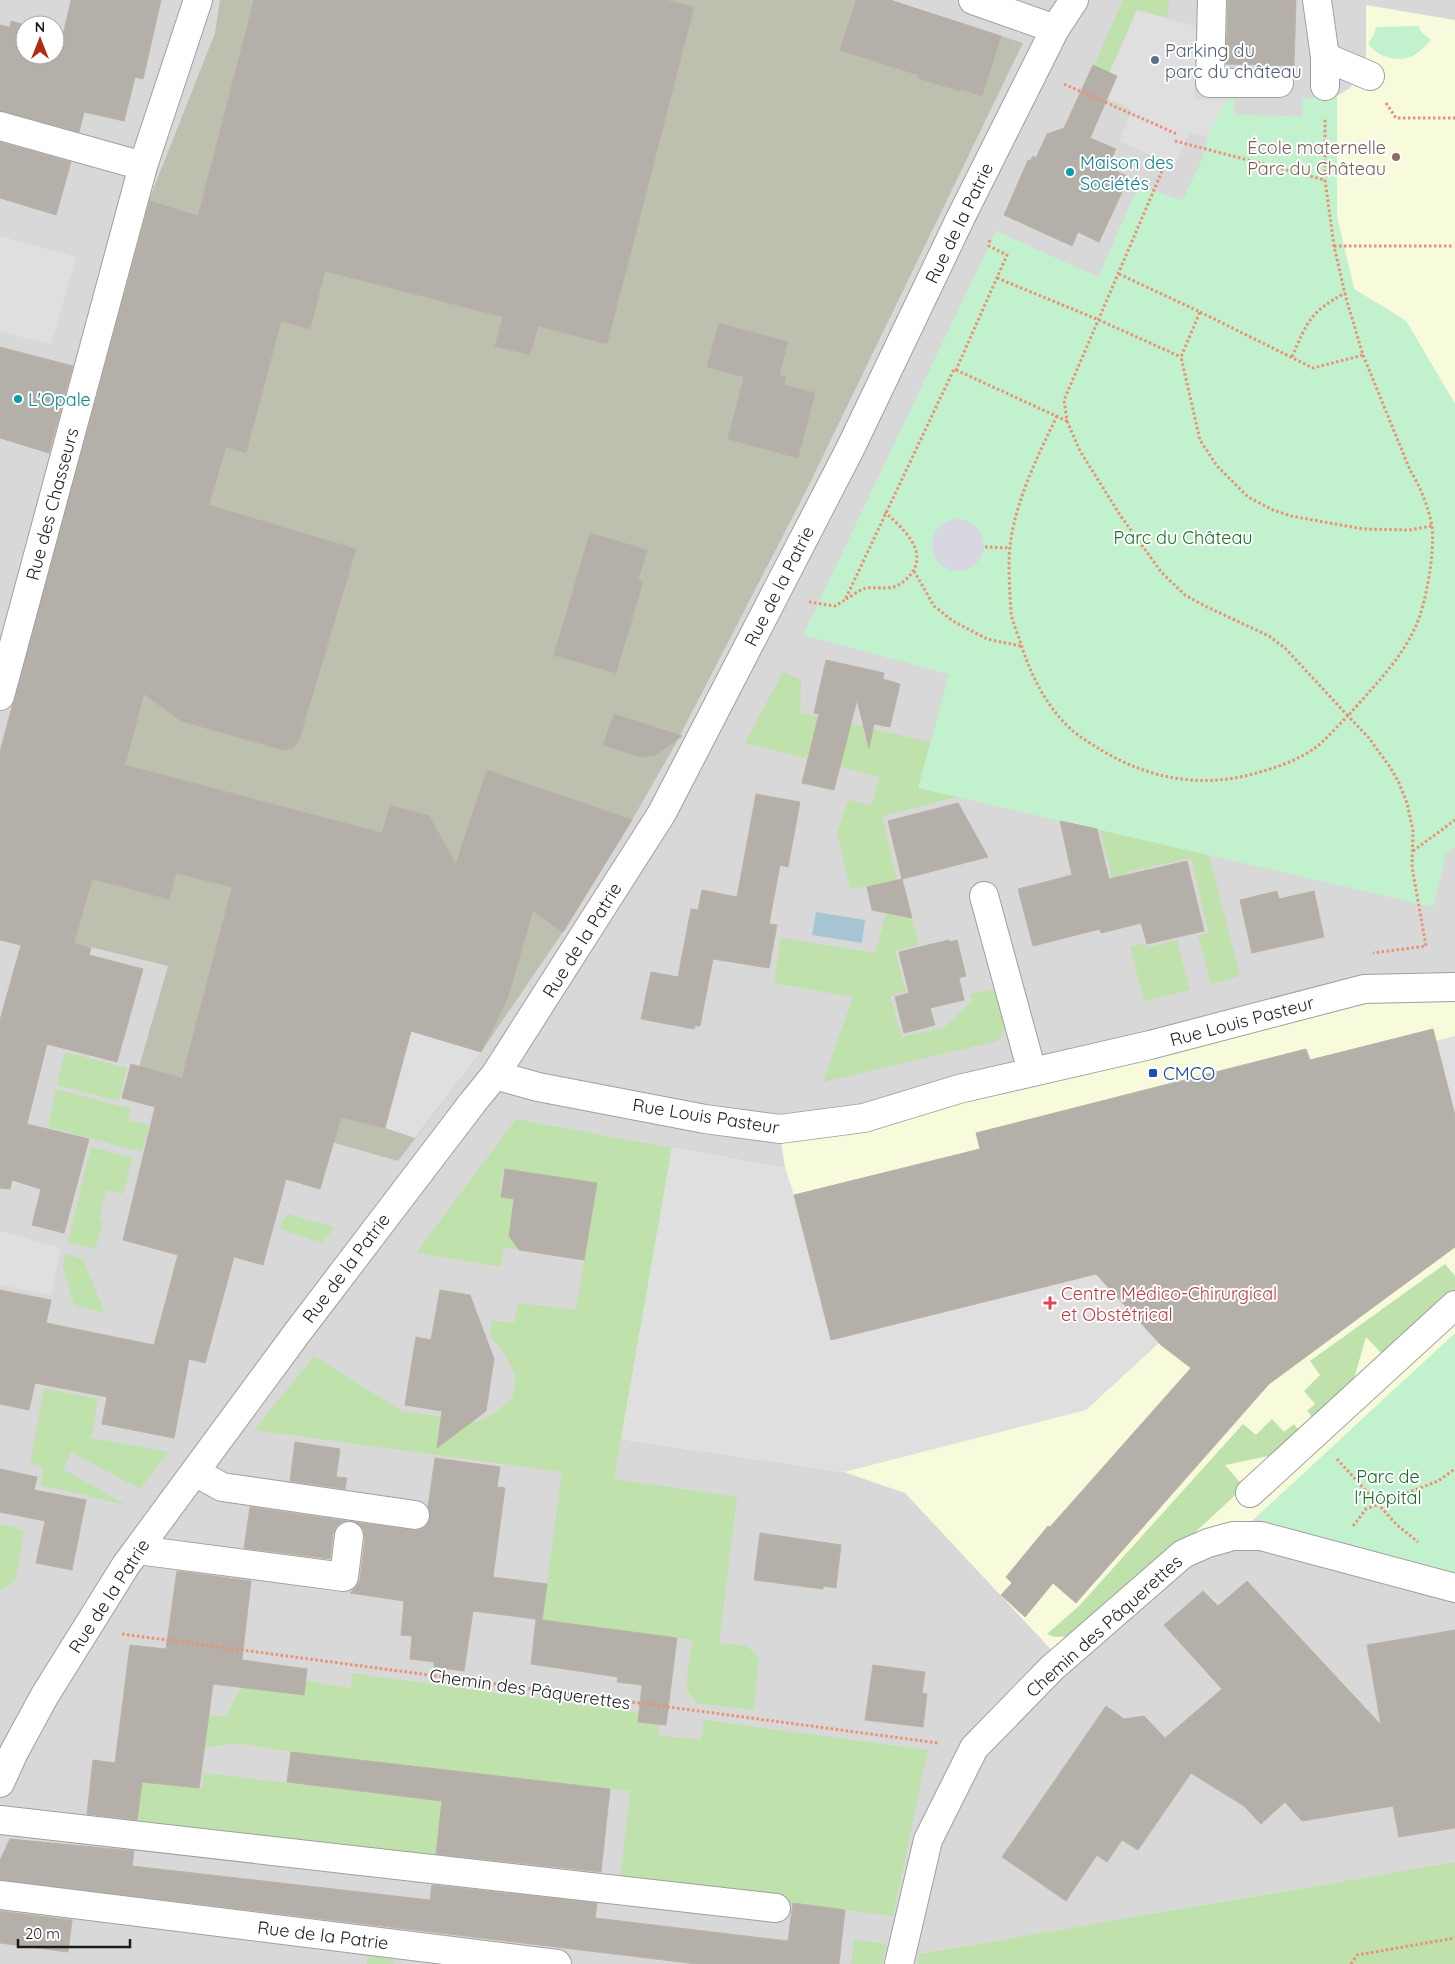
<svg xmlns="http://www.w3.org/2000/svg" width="1455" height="1964" viewBox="0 0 1455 1964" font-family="Quicksand,sans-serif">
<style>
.residential{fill:#d9d8d8;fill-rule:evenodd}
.education{fill:#f7fbdc}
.construction{fill:#bdbfaf}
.grass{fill:#bfe1ac}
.park{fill:#c2f2cd}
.parking{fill:#dfdfdf}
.plaza{fill:#d8d6e1}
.water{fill:#a7c4d5}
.building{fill:#b4afa8;stroke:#bcb2a6}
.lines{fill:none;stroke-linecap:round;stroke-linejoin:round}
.minor-casing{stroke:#9f9f9f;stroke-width:30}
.path{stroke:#ea9175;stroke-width:3;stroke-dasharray:2.5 2.5;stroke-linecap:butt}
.minor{stroke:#fff;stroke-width:28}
.service-dot{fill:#5c6f8a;stroke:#fff;stroke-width:2}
.education-dot{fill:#8d6e63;stroke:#fff;stroke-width:2}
.culture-dot{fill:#0f9aa8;stroke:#fff;stroke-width:2}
.transit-dot{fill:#1a4fb4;stroke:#fff;stroke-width:2}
.health-dot{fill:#e0444e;stroke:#fff;stroke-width:2}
.labels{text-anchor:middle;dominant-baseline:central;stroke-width:4;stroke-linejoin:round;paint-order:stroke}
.service-label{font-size:18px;fill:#4e5e75;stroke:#fff;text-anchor:start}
.education-label{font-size:18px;fill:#785e54;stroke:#fff;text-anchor:end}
.culture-label{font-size:18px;fill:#0d838f;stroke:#fff;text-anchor:start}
.street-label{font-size:18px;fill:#1b1b1b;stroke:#fff}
.park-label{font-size:18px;fill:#176c29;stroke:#fff}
.transit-label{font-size:18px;fill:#164399;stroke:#fff;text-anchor:start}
.health-label{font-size:18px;fill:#be3a42;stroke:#fff;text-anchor:start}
</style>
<rect width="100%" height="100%" fill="#eceae2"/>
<path class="residential" d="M0,0H1455V1862L920,1954L917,1964H0ZM25,25H55V55H25Z"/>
<path class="education" d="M1366,5L1455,20V404L1406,321L1354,289L1337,217V96L1350,88L1366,62Z
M1455,993V1575L1255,1518L1247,1528L1191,1536L1058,1657L905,1493L844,1472L621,1439L672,1148L785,1168L780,1134L1365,994Z"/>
<path class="construction" d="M220,0H890L1023,43L806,491L675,745L632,820L563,932L481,1052L398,1161L286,1129L244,1094L139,1067L168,966L74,943L0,753L138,228L215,33Z"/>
<path class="grass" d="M1123,0H1169L1167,18L1137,10L1100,94L1084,88Z
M783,672L801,680L800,712L930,742L949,674L1361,890L1209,855L1240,976L1211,984L1198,935L1209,933L1191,858L1127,872L1136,909L1121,912L1100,830L961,796L882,816L897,880L867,887L850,888L837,833L848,800L872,805L879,777L745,743Z
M886,913L912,918L919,945L895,951L906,992L890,996L902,1037L945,1027L972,1001L970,994L999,988L1009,1021L998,1041L823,1082L853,997L774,983L781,938L875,953Z
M1177,940L1190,990L1144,1001L1130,947L1145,943L1146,948Z
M65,1052L127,1068L119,1101L57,1085Z
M56,1089L131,1109L128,1120L149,1125L142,1152L48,1127Z
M516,1119L672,1148L614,1479L737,1497L719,1643L747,1646L759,1657L754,1710L696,1703L686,1688L692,1640L542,1620L562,1472L254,1430L314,1356L402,1411L478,1422L496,1412L512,1399L516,1377L506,1356L490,1336L492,1320L514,1323L518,1303L576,1310L597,1183L505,1169V1173L503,1172L500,1190L502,1191L501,1197L515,1199L509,1236L519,1250L504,1247L501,1267L416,1253Z
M91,1147L133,1158L123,1194L106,1190L99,1220L103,1221L95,1249L68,1242Z
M288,1214L334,1227L323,1243L280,1229L282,1221Z
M65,1254L83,1259L105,1313L74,1305L63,1267Z
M1445,1264L1455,1276V1292L1385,1357L1366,1337L1351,1389L1315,1420L1307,1411L1315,1404L1304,1391L1320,1375L1310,1361Z
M44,1388L98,1399L91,1438L169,1452L140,1489L71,1452L63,1469L126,1505L41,1485L43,1467L30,1463Z
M1272,1419L1284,1432L1294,1424L1301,1433L1278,1454L1225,1465L1244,1487L1191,1536L1076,1636L1054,1637L1047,1634L1079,1606L1243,1424L1256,1435Z
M0,1524L24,1530L16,1579L0,1592Z
M352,1673L639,1713L638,1722L659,1725L658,1735L701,1740L704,1720L928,1750L893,1916L620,1882L630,1791L291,1752L236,1743L205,1748L209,1715L226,1716L241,1687L297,1695L299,1681L303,1680L351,1688Z
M143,1766L165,1784L202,1788L204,1773L442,1801L435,1860L137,1824Z
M1455,1862V1964H917L919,1954Z
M854,1940L887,1944L882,1964H851Z
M367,1956L392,1959L395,1964H367Z"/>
<path class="park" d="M1419,26L1421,32L1431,40C1425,46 1420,52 1413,56C1397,63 1376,57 1368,43L1373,36L1376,27Z
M1337,96V217L1354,289L1406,321L1455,404V847L1446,854L1433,907L918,788L949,674L803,635L996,231L1098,277L1139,185L1182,201L1203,158L1208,136L1226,99H1235L1234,115L1302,116L1303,99Z
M1455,1333V1575L1255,1518Z"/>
<path class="parking" d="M1137,10L1197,27L1194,99H1226L1208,136L1189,133L1175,166L1119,141L1132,110L1100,94Z
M0,236L76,257L51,345L0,331Z
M410,1031L481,1052L415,1138L385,1128Z
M1455,1036V1115L1436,1041Z
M672,1148L785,1168L794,1195L1093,1270L1159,1343L1086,1410L844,1472L621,1439Z
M0,1231L61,1248L51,1295L0,1285Z"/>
<path class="plaza" d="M932 545a26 26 0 1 1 52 0a26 26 0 1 1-52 0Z"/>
<path class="water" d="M816,912L865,920L862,943L812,935Z"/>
<path class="building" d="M71,0H161L143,79L135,77L124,121L84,112L79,132L0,111V25L10,27L11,21L26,25H25V55H55V33L63,35Z
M254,0H666L694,7L607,344L538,326L530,355L495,346L503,317L325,271L310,329L281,321L246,453L226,447L209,505L356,549L299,740L293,748L283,750L181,721L144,694L125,765L382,833L390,805L429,816L456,864L487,770L632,820L563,932L533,911L507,1000L481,1052L411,1031L385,1128L341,1117L320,1189L286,1179L263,1265L234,1257L205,1363L189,1359L174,1438L102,1424L107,1397L35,1383L29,1410L0,1404V1290L51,1300L46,1323L154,1345L178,1255L123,1240L155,1107L122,1098L131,1064L182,1078L232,887L176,873L169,899L92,879L74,943L91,948L89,955L143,969L117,1062L47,1044L27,1124L89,1139L64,1233L32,1225L41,1189L12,1180L10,1189L0,1188V1020L21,945L0,940V751L150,201L198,216Z
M856,0H890L1001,36L982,96L961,89L960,91L917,78L918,75L840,50Z
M1228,0H1296L1294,66L1226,64Z
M1093,65L1117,76L1090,138L1116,149L1107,167L1129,177L1099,242L1078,232L1072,246L1004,215L1028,160L1030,161L1033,156L1036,158L1047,134L1064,128Z
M0,142L71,162L56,215L0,198Z
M719,323L788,342L779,375L786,377L784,385L815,393L798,458L728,439L744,377L707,367Z
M0,347L73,366L49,453L0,438Z
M590,533L647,550L638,580L643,582L616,673L554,655Z
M826,660L884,673L883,679L900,684L890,727L874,724L869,748L857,700L834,790L802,783L819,714L814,713Z
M614,714L682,736L656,755L640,757L603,745Z
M756,794L800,802L788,867L780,865L769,924L777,925L769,968L713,959L700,1026H695L694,1029L641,1019L651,972L678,977L691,909L698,910L702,890L737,897Z
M958,803L988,857L902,879L888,821Z
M1060,821L1097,829L1109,879L1187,861L1204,931L1147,944L1141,923L1101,933L1100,929L1033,946L1018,889L1072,875Z
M902,879L912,918L872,910L867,887Z
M1277,891L1279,899L1314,891L1324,937L1252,953L1240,900Z
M949,940L950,942L957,940L966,976L959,978L964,1000L930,1008L935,1025L904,1033L895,997L909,993L899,952Z
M1433,1029L1455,1115V1247L1269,1384L1076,1603L1053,1583L1025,1617L1001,1595L1012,1583L1006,1577L1048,1526L1050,1527L1191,1368L1161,1345L1096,1274L831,1340L794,1195L980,1149L976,1133L1306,1049L1310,1060Z
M505,1169L597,1183L584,1260L519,1250L509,1236L514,1199L501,1197Z
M440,1290L470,1295L494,1359L486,1411L437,1448L442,1411L405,1405L416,1337L431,1340Z
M295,1442L340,1449L336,1477L347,1478L345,1489L290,1481Z
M435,1458L500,1467L497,1487L505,1488L493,1577L547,1584L542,1620L677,1638L666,1725L638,1722L642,1685L617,1682L618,1677L531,1664L536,1619L473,1611L464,1671L434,1667V1662L410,1659L412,1636L401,1635L404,1601L350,1593L357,1586L360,1579L365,1538L363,1529L355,1522L413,1530H420L427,1525L430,1517L428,1507Z
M0,1469L37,1477L34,1490L86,1500L72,1570L36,1563L45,1521L0,1512Z
M250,1507L347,1521L342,1522L336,1527L333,1534L330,1559L244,1548Z
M760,1533L841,1545L836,1588L823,1586V1589L754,1580Z
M177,1571L251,1581L242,1660L307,1669L304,1695L213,1684L199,1788L142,1782L137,1820L87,1814L93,1760L115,1763L130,1645L166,1649Z
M1247,1581L1381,1725L1367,1645L1455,1630V1828L1399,1837L1393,1806L1302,1821L1285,1802L1261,1824L1244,1806L1191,1773L1138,1850L1122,1840L1107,1862L1097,1855L1066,1901L1002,1857L1106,1706L1124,1719L1144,1716L1165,1738L1222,1689L1164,1625L1203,1591L1218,1606Z
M873,1665L925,1672L922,1693L927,1694L923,1727L865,1720Z
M291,1752L610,1789L601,1872L436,1854L442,1801L287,1782Z
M10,1839L134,1851L132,1866L430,1900L432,1885L597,1903L595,1918L788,1941L793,1903L845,1910L839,1964H697L0,1880V1860Z
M0,1911L72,1920L68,1952L0,1943Z"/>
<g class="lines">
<defs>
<path id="minor" d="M973,0L1055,29
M1212,0L1210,83H1279
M1317,0L1325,57V86
M1325,57L1370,76
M0,126L143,166
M0,696L143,166L198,0
M984,896L1032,1072
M495,1075L538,1087L705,1119L780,1129L864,1118L959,1089L1150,1045L1364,989L1455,987
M195,1472L222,1487L415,1515
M1250,1493L1455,1305
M138,1550L344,1577L349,1536
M0,1783L14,1752L45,1695L126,1565L297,1333L473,1102L495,1075L662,813L850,449L961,217L1055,29L1074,0
M0,1820L776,1908
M0,1895L557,1964
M899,1964L928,1840L974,1748L1052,1668L1183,1554L1208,1543L1233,1536H1261L1455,1588"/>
</defs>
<use href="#minor" class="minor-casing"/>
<path class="path" d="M1064,84L1177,134
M1386,103L1396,118H1455
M1175,141L1325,180
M1334,246H1453
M1119,274L1200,312L1181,357L1200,440L1217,466L1248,497L1273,510L1291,516L1363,529L1409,530L1432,526
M997,278L1099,320L1181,357
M1200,312L1313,368L1363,355L1346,298L1334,246L1325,180V118
M1292,357C1307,322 1310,312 1345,293
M956,370L1067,421L1064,400L1166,162
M1057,416C1036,459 1009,514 1009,563C1009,579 1010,596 1011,612C1012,622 1018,634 1021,644C1031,676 1047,708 1073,731C1081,738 1092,744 1101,750C1151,780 1204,789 1260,772C1278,767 1300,759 1315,748C1327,739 1337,726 1348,716L1368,737L1390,767L1399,783L1407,803L1413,831L1412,867L1426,946L1373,953
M1067,421L1080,451L1120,515L1162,573L1185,595L1205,606L1269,636L1285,648L1348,716C1371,689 1400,661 1415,628C1426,605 1435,552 1432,527C1429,508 1420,486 1410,470L1363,355
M985,547L1011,548
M914,571L934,606L953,621L987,639L1021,646
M846,599C852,596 859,590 866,588C875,587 884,589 893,587C901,585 907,579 911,574C929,550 901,527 885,512
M809,602L835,606L845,600L954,369L956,370L1007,255L989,246L990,239
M1413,851L1455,820
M1337,1459L1397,1525L1418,1542
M1353,1526L1366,1509L1438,1481L1455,1469
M122,1634L938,1743
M1351,1964L1357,1955L1455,1938"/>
<use href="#minor" class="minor"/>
</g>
<circle class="service-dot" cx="1155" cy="60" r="5"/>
<circle class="education-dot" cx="1396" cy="157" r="5"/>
<g class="culture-dot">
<circle cx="1070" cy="172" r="5"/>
<circle cx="18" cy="399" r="5"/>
</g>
<rect class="transit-dot" x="1148" y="1068" width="10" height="10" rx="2.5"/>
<path class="health-dot" d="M1047.5 1295.5h5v5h5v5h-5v5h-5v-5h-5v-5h5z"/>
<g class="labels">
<g class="service-label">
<text x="1165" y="50">Parking du<tspan x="1165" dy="21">parc du château</tspan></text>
</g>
<g class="education-label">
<text x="1386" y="147">École maternelle<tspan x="1386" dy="21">Parc du Château</tspan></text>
</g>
<g class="culture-label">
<text x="1080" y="162">Maison des<tspan x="1080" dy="21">Sociétés</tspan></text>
<text x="28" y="399">L'Opale</text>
</g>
<g class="street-label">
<text transform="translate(959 223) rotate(-64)">Rue de la Patrie</text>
<text transform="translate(52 504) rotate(-75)">Rue des Chasseurs</text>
<text transform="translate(779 586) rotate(-63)">Rue de la Patrie</text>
<text transform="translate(582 940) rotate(-58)">Rue de la Patrie</text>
<text transform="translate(1242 1021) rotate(-15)">Rue Louis Pasteur</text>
<text transform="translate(706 1116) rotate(9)">Rue Louis Pasteur</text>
<text transform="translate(346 1268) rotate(-53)">Rue de la Patrie</text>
<text transform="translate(109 1596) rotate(-57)">Rue de la Patrie</text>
<text transform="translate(1104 1626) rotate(-42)">Chemin des Pâquerettes</text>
<text transform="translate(530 1689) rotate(8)">Chemin des Pâquerettes</text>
<text transform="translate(323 1935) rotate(7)">Rue de la Patrie</text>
</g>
<g class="park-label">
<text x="1183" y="537">Parc du Château</text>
<text x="1388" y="1476">Parc de<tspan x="1388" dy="21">l'Hôpital</tspan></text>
</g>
<g class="transit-label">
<text x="1163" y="1073">CMCO</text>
</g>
<g class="health-label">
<text x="1061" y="1293">Centre Médico-Chirurgical<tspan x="1061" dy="21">et Obstétrical</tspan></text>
</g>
</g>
<g transform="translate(40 40)"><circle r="24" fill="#ffffff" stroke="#a4a4a4"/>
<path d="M0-4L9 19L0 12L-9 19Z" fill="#b12a15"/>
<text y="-8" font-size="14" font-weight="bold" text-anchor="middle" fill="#1b1b1b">N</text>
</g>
<path d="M18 1939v8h112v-8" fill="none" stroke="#1b1b1b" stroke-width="2.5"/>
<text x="25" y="1939" font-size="15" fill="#1b1b1b" stroke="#ffffff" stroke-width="4" paint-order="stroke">20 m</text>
</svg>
